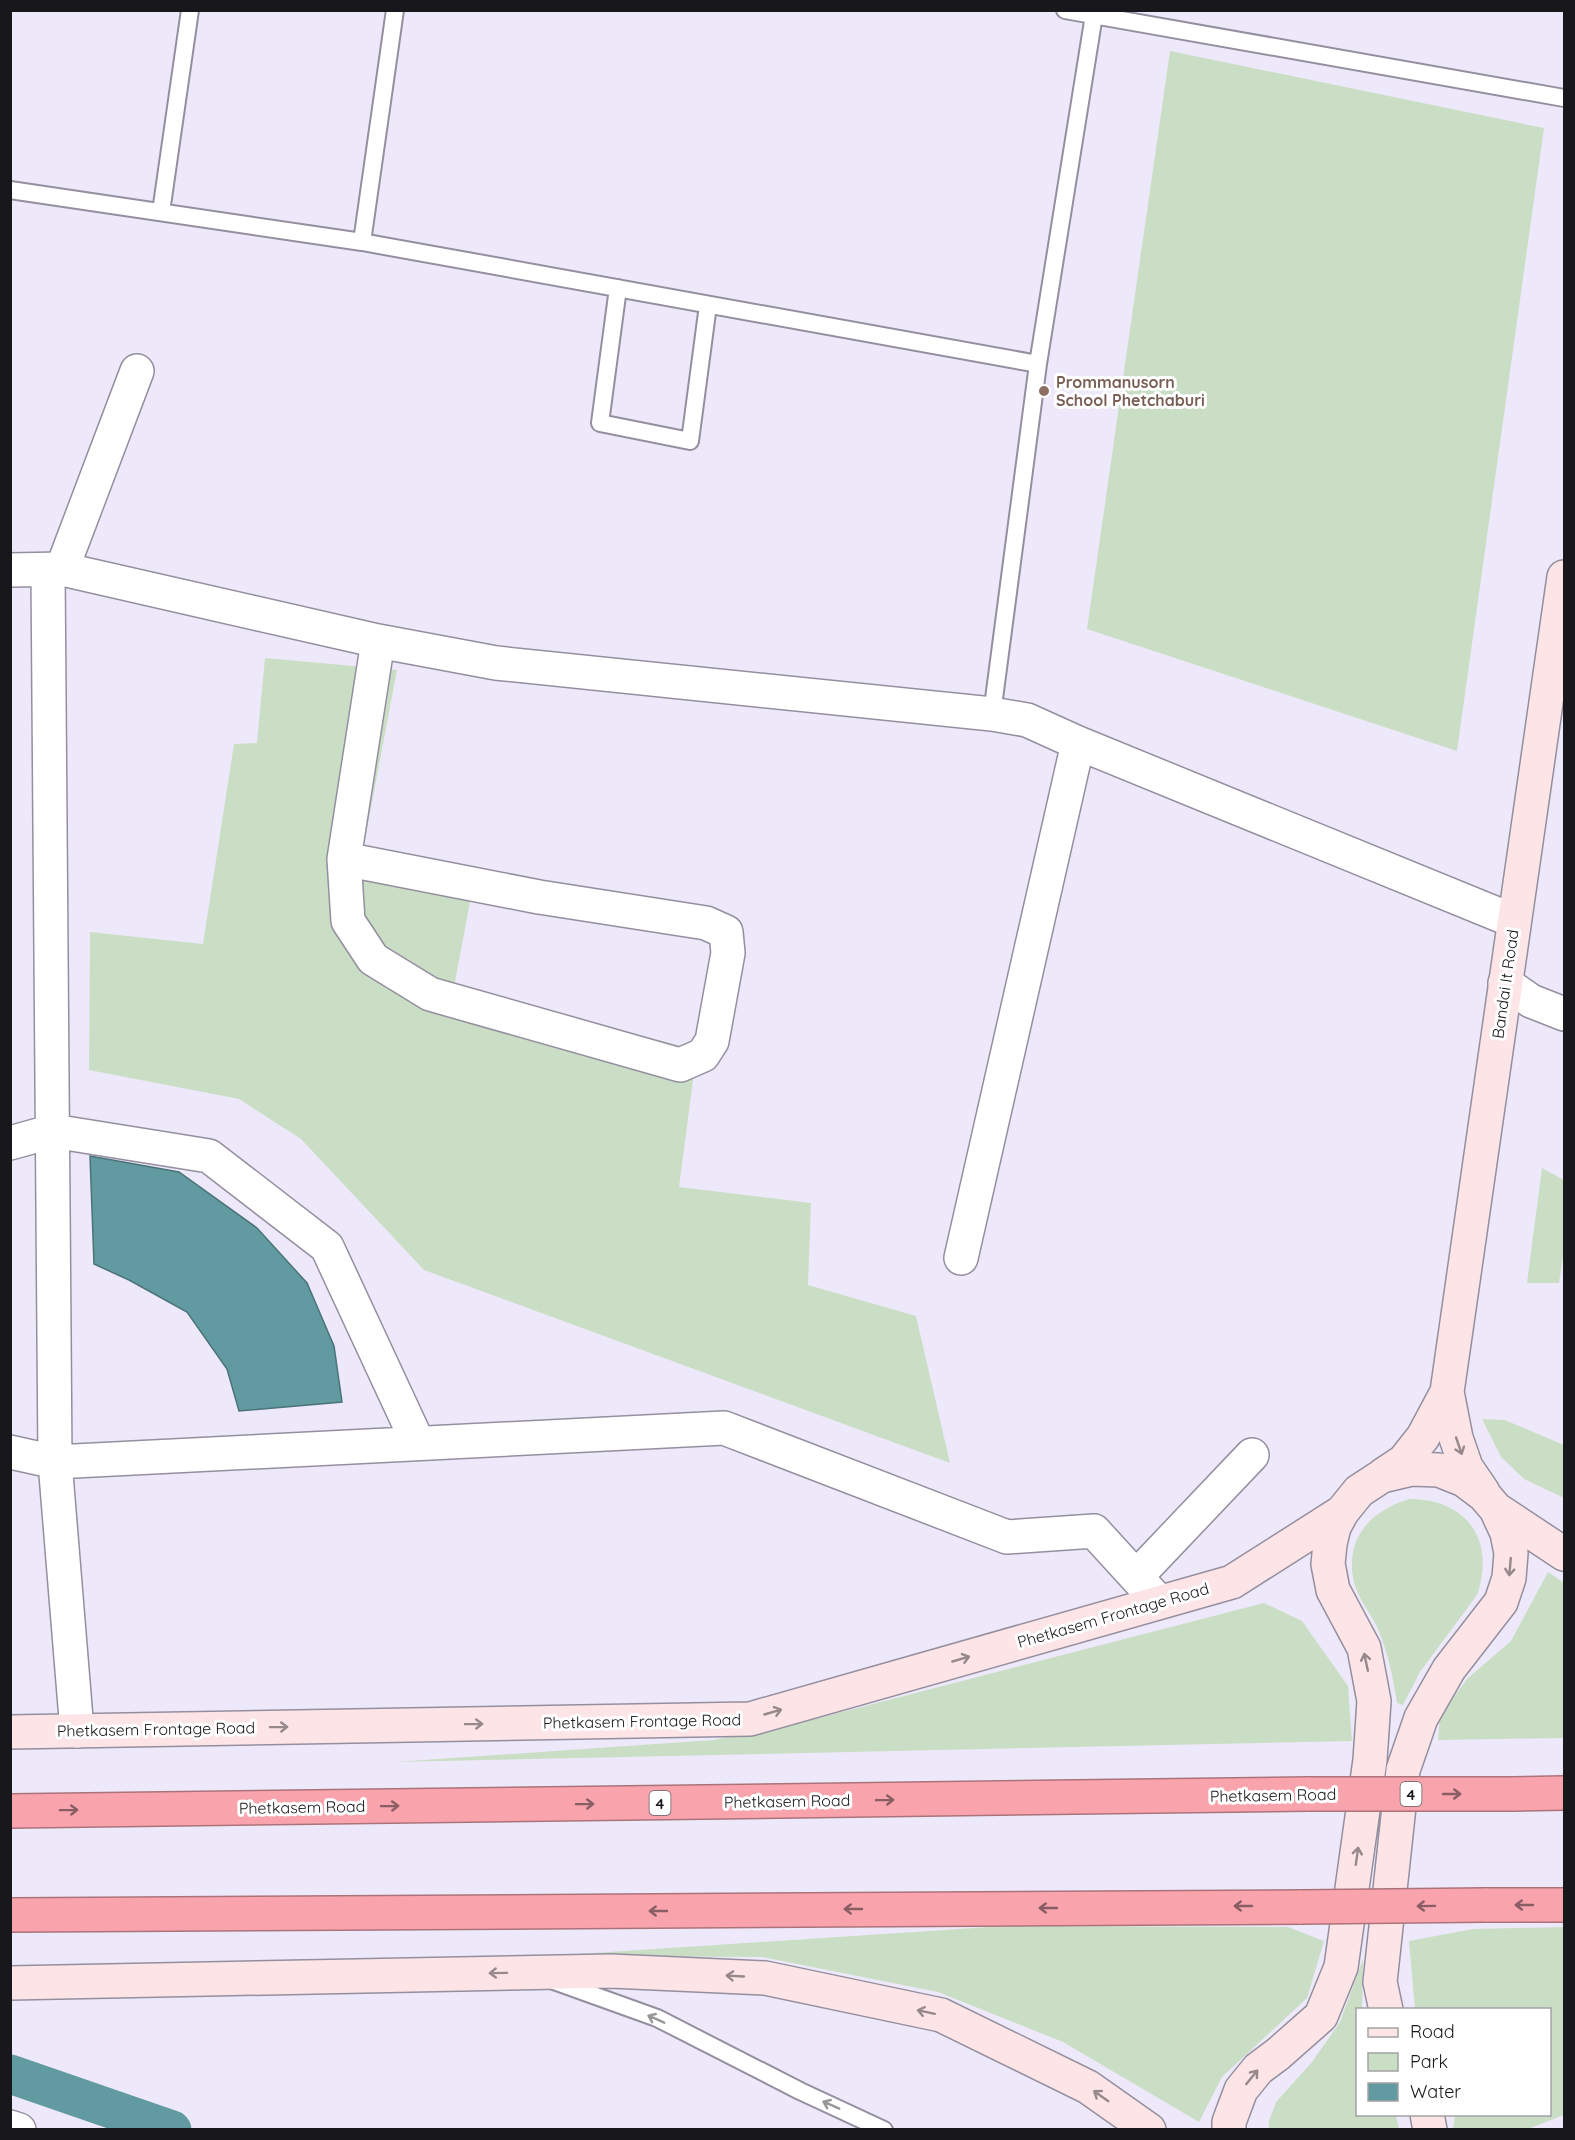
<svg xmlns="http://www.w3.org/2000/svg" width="1575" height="2140" viewBox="0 0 1575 2140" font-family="Quicksand,sans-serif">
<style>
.green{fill:#cadec5}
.water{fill:#619aa1;stroke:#4b7379;stroke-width:1.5}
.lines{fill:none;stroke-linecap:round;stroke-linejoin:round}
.canal{stroke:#619aa1;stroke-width:39}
.lane-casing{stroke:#948f9f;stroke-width:20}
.street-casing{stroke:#948f9f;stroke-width:36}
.secondary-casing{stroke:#948f9f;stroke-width:36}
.highway-casing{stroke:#aa737a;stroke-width:36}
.lane{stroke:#fff;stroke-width:16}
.street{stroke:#fff;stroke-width:33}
.secondary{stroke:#fde4e6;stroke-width:33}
.highway{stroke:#f9a4ad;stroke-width:33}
.highway-bridge-casing{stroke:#aa737a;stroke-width:36;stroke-linecap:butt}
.highway-bridge{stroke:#f9a4ad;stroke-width:33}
.oneway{stroke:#96888b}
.oneway2{stroke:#885e64}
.oneway3{stroke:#979799}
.education-dot{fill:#8d6e63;stroke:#fff;stroke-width:2}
.labels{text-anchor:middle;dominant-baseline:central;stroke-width:6;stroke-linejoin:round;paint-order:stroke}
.shield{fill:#fff;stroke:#5d5d60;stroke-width:1.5}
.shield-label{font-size:15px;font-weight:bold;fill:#18171c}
.education-label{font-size:16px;font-weight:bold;fill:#785e54;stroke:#fff;text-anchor:start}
.street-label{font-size:16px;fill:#18171c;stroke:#fff}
</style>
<rect width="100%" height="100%" fill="#eee9fa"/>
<path class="green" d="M1170,51L1544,128L1457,751L1087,629Z
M265,658L397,670L363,850L476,870L454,987L697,1050L679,1187L811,1203L808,1285L916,1316L950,1463L424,1270L301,1139L239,1099L89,1070L90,932L203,944L234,744L257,743Z
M1542,1168L1564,1180V1249L1559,1283H1527Z
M1482,1419L1505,1420L1564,1445V1498L1524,1479L1501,1457Z
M1409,1499C1467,1499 1496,1540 1477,1595L1420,1672L1403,1705L1397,1703C1393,1677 1388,1652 1377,1627C1370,1612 1358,1599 1354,1582C1344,1539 1370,1511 1409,1499Z
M1548,1572L1564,1583V1738L1438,1740L1440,1715L1468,1678L1511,1641Z
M1264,1603L1302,1621L1348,1686L1352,1741L395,1762L713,1740L815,1719Z
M1005,1926L1288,1927L1324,1941L1307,1998L1222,2077L1199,2122L1063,2042L938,1992L762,1957L548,1956Z
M1564,1927V2115L1528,2129H1453L1455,2115L1550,2114V2010L1415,2009L1409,1941L1473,1929Z
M1363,1959L1362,2009L1358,2010V2114L1396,2115L1399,2129H1269V2121L1276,2102L1312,2062L1340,2022Z"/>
<path class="water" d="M90,1156L179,1172L257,1228L307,1283L334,1346L342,1402L239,1411L227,1369L187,1312L129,1280L94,1264Z"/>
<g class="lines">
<path class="canal" d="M10,2074L172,2130"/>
<defs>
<path id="lane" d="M1065,10L1564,98
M10,190L362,242L1038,364
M161,212L190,10
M362,242L395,10
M618,288L600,423L690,441L708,305
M992,714L1038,364L1094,15
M554,1981L657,2018L800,2091L884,2130"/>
<path id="street" d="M62,569L137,371
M10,570L62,569L378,641L496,663L992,714L1027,720L1078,743L1514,921
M48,570L55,1462L77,1731
M344,859L539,897L706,923L726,932L728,953L712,1041L703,1055L680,1065L430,994L373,959L348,921L344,859L378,641
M1505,983L1531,1001L1564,1014
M10,1143L53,1131L209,1156L327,1247L418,1443
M961,1258L1078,743
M10,1452L55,1462L724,1428L1007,1537L1094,1531L1159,1602
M1136,1577L1252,1455
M10,2127L19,2130"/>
<path id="secondary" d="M1383,1475L1404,1461L1423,1437L1447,1392
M1483,1492L1466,1467L1456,1438L1447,1392L1564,577
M1496,1509L1564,1554
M10,1732L750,1719L1232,1582L1342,1512
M10,1983L611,1971L765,1978L941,2015L1088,2087L1149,2130
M1427,2114L1430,2130
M1229,2130V2122L1241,2090L1258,2069L1278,2054L1321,2016L1341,1967L1370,1760L1374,1701L1364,1648L1333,1590L1328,1564L1330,1544L1334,1527L1342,1512L1359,1491L1382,1476L1412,1469L1439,1470L1464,1480L1484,1495L1496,1509L1507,1533L1511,1553L1509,1578L1501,1602L1449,1669L1421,1718L1403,1770L1380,1982L1386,2010"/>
<path id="highway" d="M1513,1794L1564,1793
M10,1811L1309,1794
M1484,1905H1564
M10,1915L1302,1907"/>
</defs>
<use href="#lane" class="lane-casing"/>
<use href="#street" class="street-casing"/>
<use href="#secondary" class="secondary-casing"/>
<use href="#highway" class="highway-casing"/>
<use href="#lane" class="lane"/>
<use href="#street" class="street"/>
<use href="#secondary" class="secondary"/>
<use href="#highway" class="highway"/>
<defs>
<path id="highway-bridge" d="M1309,1794H1513
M1302,1907L1484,1905"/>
</defs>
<use href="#highway-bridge" class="highway-bridge-casing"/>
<use href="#highway-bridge" class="highway-bridge"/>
</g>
<defs><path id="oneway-shaft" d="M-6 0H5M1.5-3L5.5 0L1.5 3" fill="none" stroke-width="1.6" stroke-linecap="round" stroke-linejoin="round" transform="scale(1.5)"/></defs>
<g class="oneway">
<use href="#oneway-shaft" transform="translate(1459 1446) rotate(71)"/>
<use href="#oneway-shaft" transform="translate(1510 1567) rotate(95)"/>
<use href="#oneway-shaft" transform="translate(961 1659) rotate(-16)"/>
<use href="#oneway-shaft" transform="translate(1366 1662) rotate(-102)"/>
<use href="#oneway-shaft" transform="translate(773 1712) rotate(-16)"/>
<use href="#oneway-shaft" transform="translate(474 1724) rotate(-1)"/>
<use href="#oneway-shaft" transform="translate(279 1727) rotate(-1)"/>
<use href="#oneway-shaft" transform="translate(1357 1856) rotate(-82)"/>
<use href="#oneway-shaft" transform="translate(498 1973) rotate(179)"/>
<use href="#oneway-shaft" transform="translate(735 1976) rotate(-177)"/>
<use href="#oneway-shaft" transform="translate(926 2012) rotate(-168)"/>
<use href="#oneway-shaft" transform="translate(1252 2077) rotate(-51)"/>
<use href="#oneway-shaft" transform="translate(1101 2096) rotate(-145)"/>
</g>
<g class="oneway2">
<use href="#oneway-shaft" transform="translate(1452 1794)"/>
<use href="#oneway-shaft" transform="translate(885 1800) rotate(-1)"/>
<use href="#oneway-shaft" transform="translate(585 1804) rotate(-1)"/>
<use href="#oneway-shaft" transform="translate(390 1806) rotate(-1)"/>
<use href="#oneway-shaft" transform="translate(69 1810) rotate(-1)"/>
<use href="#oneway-shaft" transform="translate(1524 1905) rotate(180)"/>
<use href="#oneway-shaft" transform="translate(1243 1906) rotate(180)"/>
<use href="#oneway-shaft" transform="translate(1426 1906) rotate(179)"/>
<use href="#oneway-shaft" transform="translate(1048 1908) rotate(180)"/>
<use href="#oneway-shaft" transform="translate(853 1909) rotate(180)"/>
<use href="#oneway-shaft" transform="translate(658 1911) rotate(180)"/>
</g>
<g class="oneway3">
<use href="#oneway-shaft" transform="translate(656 2019) rotate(-156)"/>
<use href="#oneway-shaft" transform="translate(831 2105) rotate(-156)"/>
</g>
<circle class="education-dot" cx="1044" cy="391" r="6"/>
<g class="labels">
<g class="shield">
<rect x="1400.5" y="1782" width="21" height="24" rx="4.5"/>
<rect x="649.5" y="1791" width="21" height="24" rx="4.5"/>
</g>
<g class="shield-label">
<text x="1411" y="1794">4</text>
<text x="660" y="1803">4</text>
</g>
<g class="education-label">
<text x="1056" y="382">Prommanusorn<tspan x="1056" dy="18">School Phetchaburi</tspan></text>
</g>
<g class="street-label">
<text transform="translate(1505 984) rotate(-82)">Bandai It Road</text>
<text transform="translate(1113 1615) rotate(-16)">Phetkasem Frontage Road</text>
<text transform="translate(642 1721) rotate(-1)">Phetkasem Frontage Road</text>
<text transform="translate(156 1729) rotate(-1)">Phetkasem Frontage Road</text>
<text transform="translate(1273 1795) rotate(-1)">Phetkasem Road</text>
<text transform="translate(787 1801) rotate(-1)">Phetkasem Road</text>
<text transform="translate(302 1807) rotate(-1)">Phetkasem Road</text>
</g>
</g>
<rect width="1575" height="2140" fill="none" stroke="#18171c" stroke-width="24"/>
<rect x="1356" y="2008" width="195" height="108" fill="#ffffff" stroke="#a3a2a4" stroke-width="1.5"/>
<rect x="1368" y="2028" width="30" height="9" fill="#fde4e6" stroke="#a3a2a4" stroke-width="1.5"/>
<text x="1410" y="2038" font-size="18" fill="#18171c">Road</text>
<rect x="1368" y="2053" width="30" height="18" fill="#cadec5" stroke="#a3a2a4" stroke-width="1.5"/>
<text x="1410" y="2068" font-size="18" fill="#18171c">Park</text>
<rect x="1368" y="2083" width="30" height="18" fill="#619aa1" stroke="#a3a2a4" stroke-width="1.5"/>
<text x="1410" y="2098" font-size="18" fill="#18171c">Water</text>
</svg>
